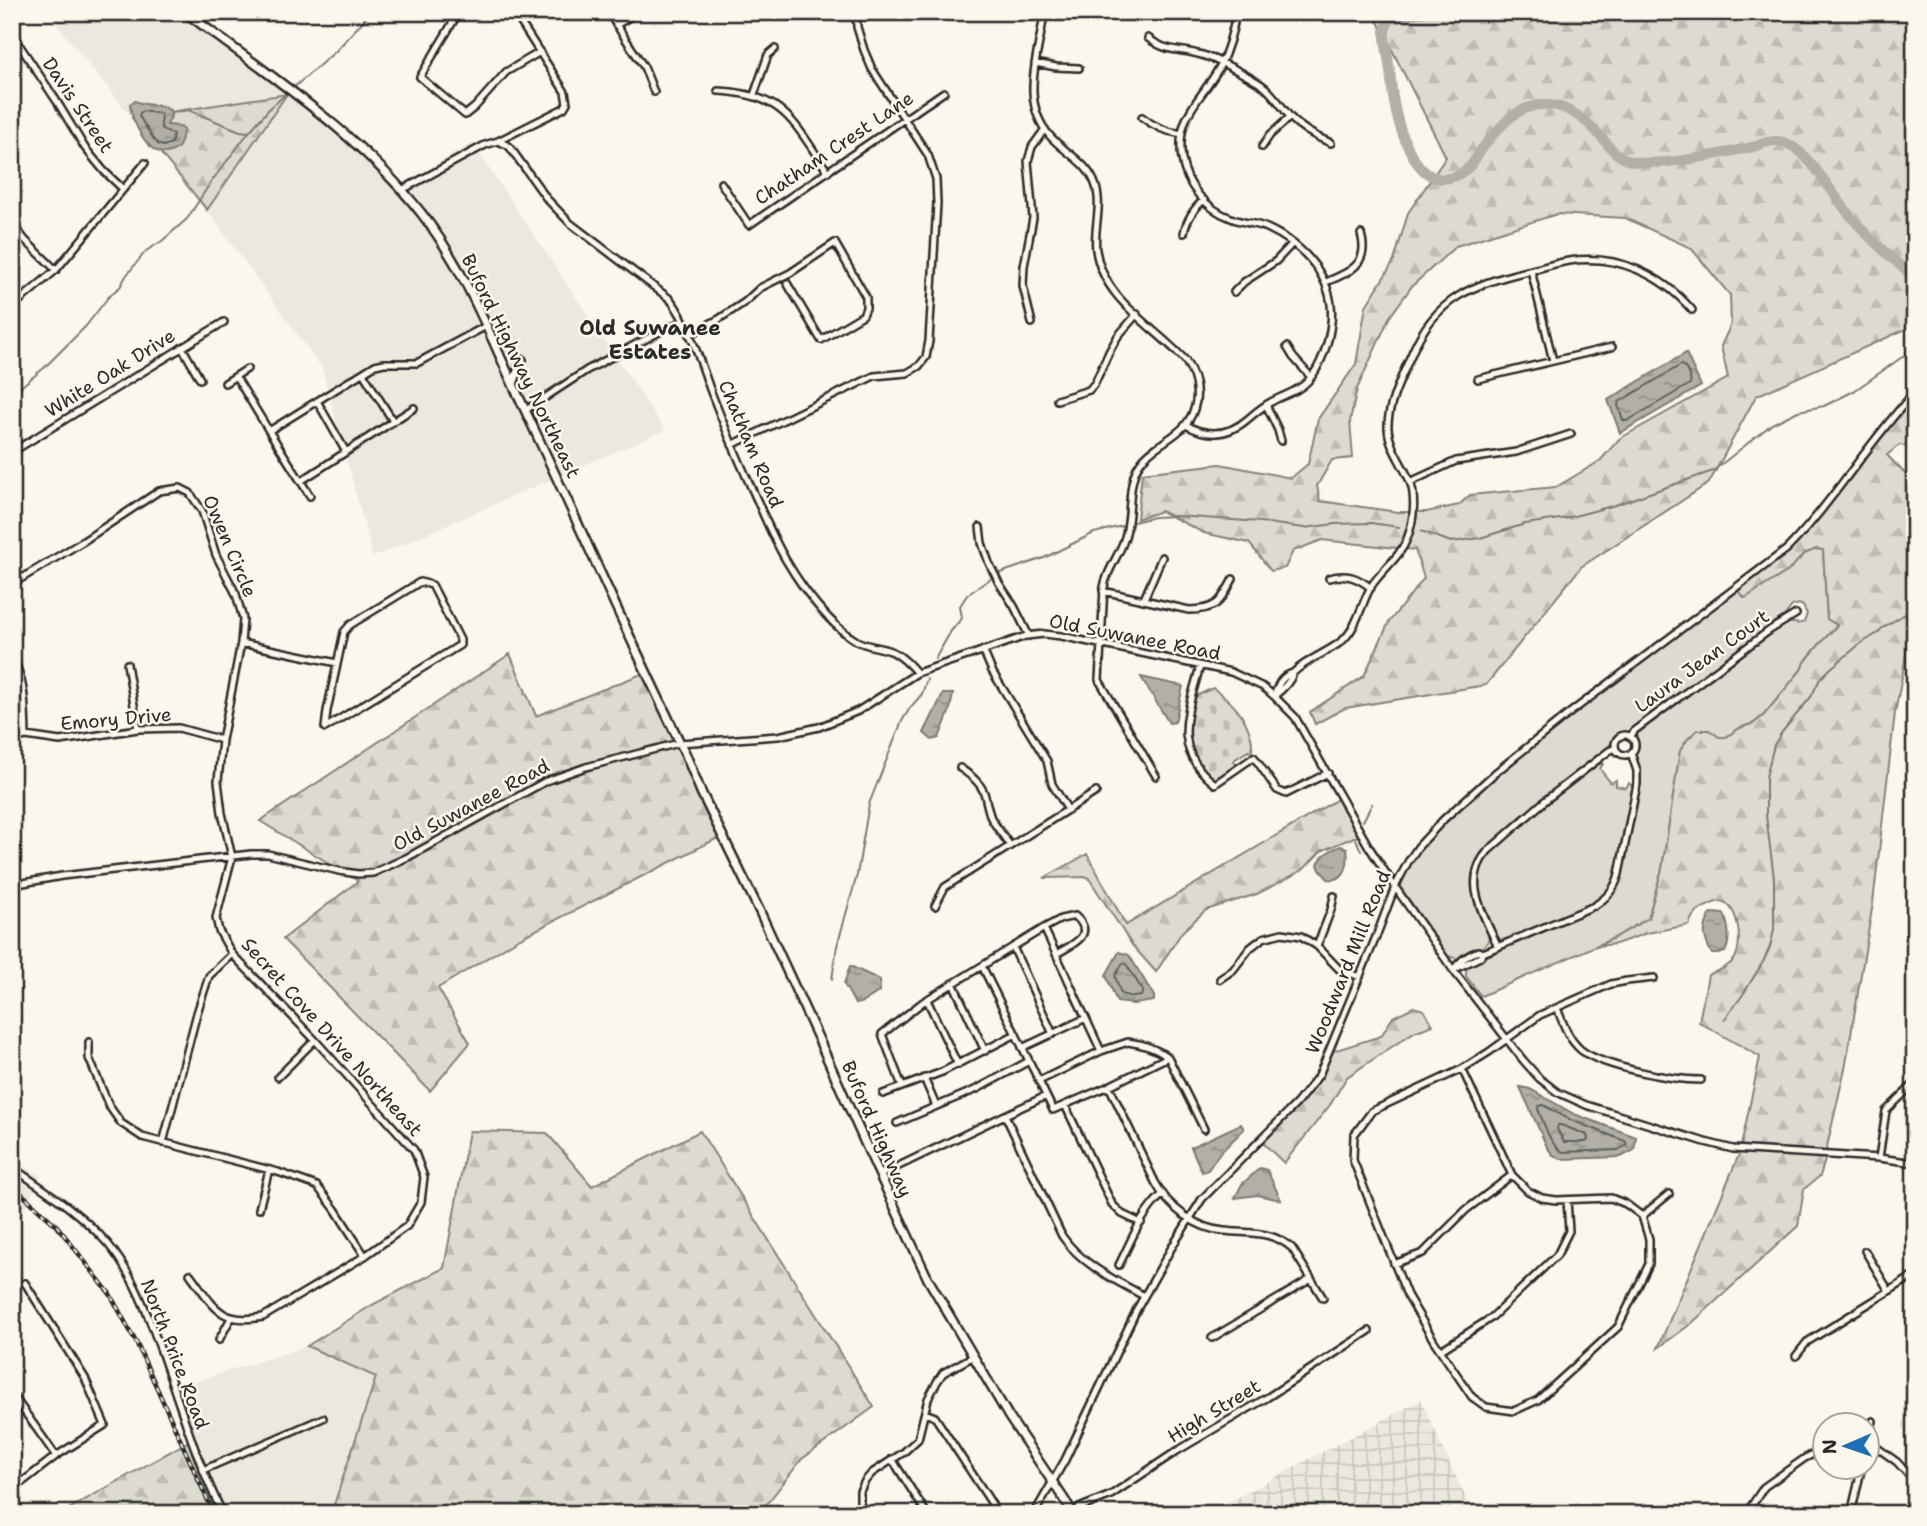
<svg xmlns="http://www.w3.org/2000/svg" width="1927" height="1526" viewBox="0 0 1927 1526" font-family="'Shantell Sans',sans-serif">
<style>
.built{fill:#ebe8de}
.industrial{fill:url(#industrial-grid)}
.grass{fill:#dddad0;stroke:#84827e;stroke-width:2}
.forest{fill:url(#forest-firs);stroke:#84827e;stroke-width:2;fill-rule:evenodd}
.cemetery{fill:url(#cemetery-stones);stroke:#84827e;stroke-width:2}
.water{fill:url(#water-ripples);stroke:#7b7a75;stroke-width:2}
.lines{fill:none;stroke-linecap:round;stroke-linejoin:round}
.shore{stroke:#61605d;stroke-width:2}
.stream{stroke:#7b7a75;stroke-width:2}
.river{stroke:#b1afa7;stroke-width:10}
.minor-casing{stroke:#2b2b2b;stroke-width:10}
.major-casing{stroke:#2b2b2b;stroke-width:12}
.minor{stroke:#fbf7ec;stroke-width:5}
.major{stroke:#fbf7ec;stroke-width:7}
.rail-casing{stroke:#2b2b2b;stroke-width:4.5}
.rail{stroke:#fbf7ec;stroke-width:2;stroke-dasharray:5;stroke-linecap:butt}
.labels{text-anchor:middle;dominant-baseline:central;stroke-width:5;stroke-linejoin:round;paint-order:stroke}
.street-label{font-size:19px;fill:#2b2b2b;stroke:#fbf7ec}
.neighbourhood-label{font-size:21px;font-weight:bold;fill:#2b2b2b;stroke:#fbf7ec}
</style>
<defs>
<pattern id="industrial-grid" width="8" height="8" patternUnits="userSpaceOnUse" patternTransform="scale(1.75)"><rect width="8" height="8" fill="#ebe8de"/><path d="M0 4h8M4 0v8" fill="none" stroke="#cac7bf"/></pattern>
<pattern id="forest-firs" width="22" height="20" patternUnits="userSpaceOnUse" patternTransform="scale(1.75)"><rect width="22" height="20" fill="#dddad0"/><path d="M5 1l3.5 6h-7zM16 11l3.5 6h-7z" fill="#bebbb3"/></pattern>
<pattern id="cemetery-stones" width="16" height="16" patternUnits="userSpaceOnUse" patternTransform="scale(1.75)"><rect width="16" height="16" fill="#dddad0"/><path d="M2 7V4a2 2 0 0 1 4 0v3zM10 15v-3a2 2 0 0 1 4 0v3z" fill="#bebbb3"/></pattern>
<pattern id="water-ripples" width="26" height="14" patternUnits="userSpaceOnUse" patternTransform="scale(1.75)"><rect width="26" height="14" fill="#b1afa7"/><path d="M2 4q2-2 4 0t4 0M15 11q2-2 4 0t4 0" fill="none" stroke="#908f88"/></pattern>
</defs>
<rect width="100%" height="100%" fill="#fbf7ec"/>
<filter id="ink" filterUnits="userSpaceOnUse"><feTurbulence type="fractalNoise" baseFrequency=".0143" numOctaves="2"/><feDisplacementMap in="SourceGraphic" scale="14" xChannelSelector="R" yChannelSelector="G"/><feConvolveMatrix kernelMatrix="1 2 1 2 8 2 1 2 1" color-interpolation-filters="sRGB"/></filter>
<g filter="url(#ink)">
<path class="built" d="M47,12H207L202,22L287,94L355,140L400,186L472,143L665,430L373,557L322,368L207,210L287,95L132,118Z
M12,1160L41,1176L12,1233Z
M307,1346L376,1376L331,1514H218L191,1440L177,1387Z"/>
<path class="industrial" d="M1421,1400L1473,1514H1206Z"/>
<path class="grass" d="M1816,549L1823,550L1827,619L1837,625C1828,636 1804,659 1801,670L1764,715L1754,723L1740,728L1726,737H1719L1698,730L1687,740L1680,751L1662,869L1648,918L1614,938L1481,996L1466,976V972L1469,964L1598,908C1610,900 1617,891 1622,877L1641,781L1639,764L1635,754L1637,734L1785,623C1792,621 1797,626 1804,622L1807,614L1803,606L1799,604L1792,606L1785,615L1629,732L1618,735L1608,747L1548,794L1482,852L1475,865L1472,876V891L1489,935C1489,950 1470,953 1458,959L1448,956L1401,888C1400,828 1682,633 1738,591L1745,597L1788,571L1804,554Z
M1598,764H1603L1600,769L1611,783L1616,780V786L1626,788L1629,783L1634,788L1613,882L1603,897L1593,903L1506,940L1500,939L1496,934L1479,894L1478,878L1484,862L1495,849L1548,803Z"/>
<path class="forest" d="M1373,12H1915V325L1756,396L1709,483L1581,567L1486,685L1345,708L1315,724L1310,712L1364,676L1389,622L1424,578L1415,550L1322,540L1293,551L1285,568L1271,571L1249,543L1204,533L1161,511L1137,519L1142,473L1220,464L1291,478L1308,464L1318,419L1356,364L1366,306L1394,261L1408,213L1446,157ZM1557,214L1625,218L1691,248L1730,295L1731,324L1721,346L1728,378L1619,439L1600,461L1556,487L1470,495L1459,505L1426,512H1398L1320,501L1317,486L1332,460L1353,458L1350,421L1357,389L1389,318L1412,286L1456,246Z
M287,94L207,210L132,118Z
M1915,396V448L1899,445L1887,455L1915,484V609L1895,713L1873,903L1846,1064L1826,1151L1741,1146L1760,1057L1699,1022L1708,975C1715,972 1726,968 1732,962C1744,951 1740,907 1723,902C1717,900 1712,904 1707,906C1697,910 1692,915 1689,925L1647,933L1616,944L1597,946L1614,938L1648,918L1662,869L1680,751L1687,740L1697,730H1709L1719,737H1726L1740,728L1754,723L1764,715L1801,670C1804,659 1828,636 1837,625L1827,619L1823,550L1816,549L1804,554L1788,571L1745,598L1738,591L1783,556L1806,532L1900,412Z
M510,654L536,716L644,673L720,837L518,939L438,988L470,1043L430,1091L283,939L358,881L260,821Z
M1341,797L1365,836L1354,837L1321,851L1303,870L1257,894L1206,910L1182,932L1156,972L1132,945L1088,877L1044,878L1087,854L1126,925Z
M1413,1007L1424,1010L1433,1025L1414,1032L1347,1077L1330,1105L1284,1163L1263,1143L1312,1091L1319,1081L1333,1051L1381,1036L1393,1017Z
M469,1131L547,1133L592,1186L700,1131L874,1407L802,1459L759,1514H601L592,1509L565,1514H331L376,1377L307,1346L372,1305L444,1268Z
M1740,1152L1826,1157L1820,1176L1804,1189L1798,1226L1692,1323L1658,1348Z
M191,1440L218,1514H60Z"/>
<path class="cemetery" d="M1213,688C1234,702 1255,726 1252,754L1248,751L1234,760L1236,766L1214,781C1200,770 1187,750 1187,731C1187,720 1191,708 1194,697Z"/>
<path class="water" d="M134,101C145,105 160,104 170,110L171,116L167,125L177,126L184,129C182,134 182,142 179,146C178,149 173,151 170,152C149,159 131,121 130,104Z
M1686,353L1701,386L1620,433L1608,400Z
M1141,677L1183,686L1175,722L1169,723Z
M943,694H953L950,710L939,738L932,740L924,733Z
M1341,846L1347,848C1349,862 1347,882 1328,879L1320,870L1318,864C1323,854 1331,849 1341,846Z
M1711,913L1724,914C1729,927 1731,940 1725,952L1719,954H1712C1703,937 1702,930 1711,913Z
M1119,952L1129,955L1154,996V1001L1134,1004L1117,1002L1106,975Z
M850,966L880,980V991L863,1002L855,1004L844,984Z
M1520,1087L1530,1089L1574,1114L1636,1137L1634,1150L1621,1157L1561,1159L1553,1155L1547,1147Z
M1241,1124L1244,1129L1219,1154L1208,1170L1202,1172L1191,1147Z
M1260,1168L1267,1170L1281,1200L1257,1195L1235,1198L1242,1184Z"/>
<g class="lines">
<path class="shore" d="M143,111L161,114V127L164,131L173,134L172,143L163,146L158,144L153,138L139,116L140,113Z
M1681,365C1686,366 1692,379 1690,384L1627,421L1623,420L1618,405L1619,402Z
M1123,963L1126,964L1143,991L1141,996L1133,997L1121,994L1115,976Z
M1543,1105L1571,1120L1625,1141L1627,1145L1618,1150L1563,1152C1550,1146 1544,1123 1538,1109L1539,1106Z
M1558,1125H1561L1587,1135L1588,1140L1586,1142H1564L1557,1129Z"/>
<path class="stream" d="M292,89L336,51L371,12
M171,113L188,110L240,131L248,132
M12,394L44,368L86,326L110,295L120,287L126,276L146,251L162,241L187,219L211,182L249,132L269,109L287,93
M1134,522L1154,517L1176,516L1261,522L1304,528L1335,524L1371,523L1399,527
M1421,531L1451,542L1480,538L1525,524L1567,518L1612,506L1713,471L1772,424L1798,411L1824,406L1854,391L1915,348
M1000,573L1044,558L1094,533L1122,526
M935,659L951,631L962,618L960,606L967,595L990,579
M1363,821L1372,804
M1356,839L1361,851
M832,979L837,946L857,875L869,804L902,721L910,708L922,694L927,679
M1724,1020L1742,996L1763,962L1770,947L1774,930V878L1766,816V777L1774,745L1782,732L1811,697L1820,679L1830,669L1860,644L1878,633L1882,628L1915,608"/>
<path class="river" d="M1424,12L1392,17C1389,21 1386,26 1385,31C1384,40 1387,49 1388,58C1390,68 1391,79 1392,90C1395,114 1402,139 1415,160C1429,182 1449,185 1469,167C1474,163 1476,156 1481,150C1498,128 1518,102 1549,105C1569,106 1589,122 1602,138C1609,146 1614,154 1625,159C1651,171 1727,152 1757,146C1766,141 1778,139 1788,144C1811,154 1835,199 1852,218C1870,239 1893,260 1915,278"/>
<defs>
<path id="minor" d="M459,12L420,77L465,115L475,107L506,72L540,52
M608,12L644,67L654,92
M1044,12C1040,54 1018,99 1050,136C1064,152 1085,161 1094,181C1104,204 1093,227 1096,250C1103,300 1154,326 1185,360C1193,372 1198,386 1196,401C1190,439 1153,439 1137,468C1127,489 1132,515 1125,537C1120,555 1107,569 1104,587L1099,680L1156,776
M1271,12H1292
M616,25L638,12
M12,34L56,100L85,148L104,171L123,189
M1148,38C1168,53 1177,48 1198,54C1216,58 1246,75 1262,85C1274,94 1281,106 1290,117C1302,130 1316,137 1331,143
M1035,63L1056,67L1079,68
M718,91C785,94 793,122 828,172
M754,95L768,55L775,49
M1142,117C1154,127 1167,132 1182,134
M498,141L564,108L567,103L565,92L514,12
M1262,147L1270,135L1290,117
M721,183L749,225L944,92
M402,190L485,145L498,141L509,146L547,199L570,223L670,299C688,321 701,364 711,392C725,428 740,464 757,500C766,521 775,542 787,562C803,589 830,626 857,641C868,647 882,647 893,652C903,657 910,665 917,673
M12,223L25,240L56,270
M1184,233C1186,221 1194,208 1204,200
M1531,270L1553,361
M1326,282C1349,273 1370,264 1361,234
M1234,292L1244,282L1276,261L1292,244
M12,307L56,270L145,163
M1032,323L1023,286L1024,266L1033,218L1028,161L1032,147L1045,129
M689,335L719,319L745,302L760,288L790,273L835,243L866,297V308L863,315L821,340L787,283
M182,347L200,379
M1287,347L1293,357L1311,377
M363,373L393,421
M236,377L269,431
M1478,379L1612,347
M225,383L247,369
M1057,400L1089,390L1095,383L1109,352L1118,336L1137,314
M317,401L346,452
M1266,405L1278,430L1281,441
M526,410L587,370L663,330L683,321
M1186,425C1209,438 1230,435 1249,418C1256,412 1263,406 1271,402C1283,395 1298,392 1308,381C1321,367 1329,342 1331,323C1336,279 1304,245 1267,228C1255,223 1242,223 1231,218C1206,209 1186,185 1182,159C1175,116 1201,100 1219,68C1228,50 1233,32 1236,12
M732,445L874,376L907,373L919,366L926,357L929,341L937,203L936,179L928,155L872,69L864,50L857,27L856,12
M12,452L224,322
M301,481L414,408
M1410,482L1456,461L1516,452L1571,434
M310,496L269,431L375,365L384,363H417L486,326
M980,527L982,543L989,563L999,583L1014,606L1029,636
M1329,578C1347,573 1357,577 1371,588
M420,582L432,585L460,640V645L325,728L327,711L344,632L350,625Z
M12,584L82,542L159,491L180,488L190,493L202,511L216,555L236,594L243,619L241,643L222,740L218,781L222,813L232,857L216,918L219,931L232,954L315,1040L414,1150L424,1177L421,1202L407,1226L365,1256L263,1317C219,1325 214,1306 190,1274
M1103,591L1189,610C1217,610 1221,602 1233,579
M1144,599L1162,557
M241,643L337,663
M983,650L992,671L1047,761L1052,784L1068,810
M12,657C26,682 25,708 26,736
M127,664L138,729
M1200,666C1188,712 1170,749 1215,784L1254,757L1277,790L1286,794L1328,773
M1274,696C1278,685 1281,676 1293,673C1307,659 1327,653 1342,641C1358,627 1361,603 1372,585C1383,569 1400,557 1407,539C1414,521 1417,494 1408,477C1400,460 1389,446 1388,428C1387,405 1403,374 1412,353C1435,298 1475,283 1528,271C1542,268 1555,263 1569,261C1617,254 1661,274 1692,310
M1274,696C1282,690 1290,683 1293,673
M1615 745a10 10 0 1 1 20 0a10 10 0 1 1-20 0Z
M1630,737L1635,730L1770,630L1796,614
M12,739L26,736L60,741L138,729L179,728L222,740
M960,768C970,775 982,783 985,796C987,804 988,810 991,818C996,827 1004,836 1010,846
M12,885L62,876L251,854H268L339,871L358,874L373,873L408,857L546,781L586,767L679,743L778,736L819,727L858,711L917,673L1026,636L1044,634L1061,636L1231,672L1263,687L1274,696L1295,717L1369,847L1395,887L1453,970L1523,1060L1539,1078L1557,1092L1586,1105L1705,1142L1733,1149L1879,1158L1915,1163
M935,906L945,887L1096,792
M1317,946L1331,910L1334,896
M1013,947L1053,1034
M1498,947C1484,915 1461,881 1488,851L1547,799L1609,751L1615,748
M1056,954C1072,945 1097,935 1075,916L1061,919L1044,928C1063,969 1082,1010 1101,1051
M982,966L1039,1081
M1453,970L1480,957L1483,953L1594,906C1607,898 1615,889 1619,874L1637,784V771L1631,753
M1453,970C1460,960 1467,955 1478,951L1483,953
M1220,979L1233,970L1250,948L1263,938L1282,933L1301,936L1317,946L1339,969L1360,977
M953,983L985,1051
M927,1000L958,1065
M1557,1008C1563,1023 1568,1039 1581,1050C1603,1067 1672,1080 1701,1080
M89,1042V1058L109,1106L121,1123L142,1137L278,1172L317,1186L335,1209L365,1256
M1128,1042C1144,1044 1155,1048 1168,1057L1109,1086L1053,1110L1039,1081L1101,1051Z
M1022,1048L1086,1018
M1168,1057L1204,1129
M1462,1069L1512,1175L1528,1191L1542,1198L1556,1200L1611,1198L1626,1204L1642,1216L1649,1239V1264L1618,1327L1538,1400L1514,1411L1486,1407L1472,1397L1434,1341L1407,1295L1353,1160L1354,1135L1372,1111L1462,1069L1489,1052L1540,1015L1611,984L1627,981L1654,978
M278,1077L315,1040
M924,1078L936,1106
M902,1086L882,1034L923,1002L1044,928
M1109,1086L1155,1182C1168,1207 1196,1229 1224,1231C1250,1234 1271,1230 1292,1248L1323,1298
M883,1094L942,1072L1016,1034
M1046,1096L1005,1115L1062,1236C1082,1265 1115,1280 1144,1296
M1065,1105L1112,1204L1122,1214L1141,1223
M897,1123L977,1089L1029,1061
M163,1143L197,1013L209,976L232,954
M1879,1158L1886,1111L1915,1083
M12,1167C46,1191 81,1213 108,1244C134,1275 149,1317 162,1354C181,1408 197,1463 223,1514
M880,1175L1005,1115
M259,1209L269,1170
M1642,1216L1669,1194
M1865,1251L1889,1291
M1394,1264L1423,1253L1466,1210L1512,1175
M1119,1265C1131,1241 1142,1212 1163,1194
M1212,1338L1311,1279
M219,1340L231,1318
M1441,1350L1491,1318L1557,1255L1569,1231L1567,1200
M1796,1356L1807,1342L1915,1275
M12,1394L56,1456
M925,1413L935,1417L992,1504
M1868,1442L1873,1421
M1868,1447L1879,1449L1897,1462L1915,1482
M892,1459L927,1514
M203,1470L323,1418
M12,1490L56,1456L105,1425L85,1378L25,1283
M1072,1511L1111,1495L1177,1451L1268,1397L1369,1331
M860,1514V1491L865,1481L872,1473L904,1452L918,1439L928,1399L937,1382L943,1373L972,1357
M1034,1514L1065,1460L1137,1309L1172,1247L1202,1199L1297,1103L1319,1075L1376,937L1395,887L1408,862L1418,847L1444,819L1495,773L1571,712L1787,549C1834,501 1869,441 1915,392
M1746,1514L1764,1487L1805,1458L1826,1448
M1851,1514L1862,1466"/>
<path id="major" d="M185,12C267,74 358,132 422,214C463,266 488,331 516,391C574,512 627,635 686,755L701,792L760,912L819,1040L865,1143L928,1279L1009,1417L1074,1514
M513,384L522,360"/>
</defs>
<use href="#minor" class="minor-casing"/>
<use href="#major" class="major-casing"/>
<use href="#minor" class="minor"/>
<use href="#major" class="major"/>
<defs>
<path id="rail" d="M12,1185L57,1226L110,1294L136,1342L214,1514"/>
</defs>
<use href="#rail" class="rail-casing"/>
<use href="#rail" class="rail"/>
</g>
</g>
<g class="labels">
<g class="street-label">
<text transform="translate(78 105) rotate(56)">Davis Street</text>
<text transform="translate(834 148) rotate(-34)">Chatham Crest Lane</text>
<text transform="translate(521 366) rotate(64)">Buford Highway Northeast</text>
<text transform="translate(110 373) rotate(-32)">White Oak Drive</text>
<text transform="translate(751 444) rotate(67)">Chatham Road</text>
<text transform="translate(230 546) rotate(67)">Owen Circle</text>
<text transform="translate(1135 637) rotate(11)">Old Suwanee Road</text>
<text transform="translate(1702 661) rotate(-36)">Laura Jean Court</text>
<text transform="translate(116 719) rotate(-5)">Emory Drive</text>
<text transform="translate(471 805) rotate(-28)">Old Suwanee Road</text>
<text transform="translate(1348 962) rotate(-68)">Woodward Mill Road</text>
<text transform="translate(332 1037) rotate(48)">Secret Cove Drive Northeast</text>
<text transform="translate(877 1129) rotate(66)">Buford Highway</text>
<text transform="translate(175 1354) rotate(69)">North Price Road</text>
<text transform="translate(1214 1411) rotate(-31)">High Street</text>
</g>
<g class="neighbourhood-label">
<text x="650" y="328">Old Suwanee<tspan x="650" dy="24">Estates</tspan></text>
</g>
</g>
<rect width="1927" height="1526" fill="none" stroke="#fbf7ec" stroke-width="42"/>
<rect x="21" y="21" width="1885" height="1484" fill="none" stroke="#2b2b2b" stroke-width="2.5" filter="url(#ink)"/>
<g transform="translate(1846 1446) rotate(268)"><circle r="33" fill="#fbf7ec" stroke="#a8a59f" stroke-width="2"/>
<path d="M0-5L12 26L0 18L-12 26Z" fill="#1f6fb2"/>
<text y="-10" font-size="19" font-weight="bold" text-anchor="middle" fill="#2b2b2b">N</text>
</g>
</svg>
